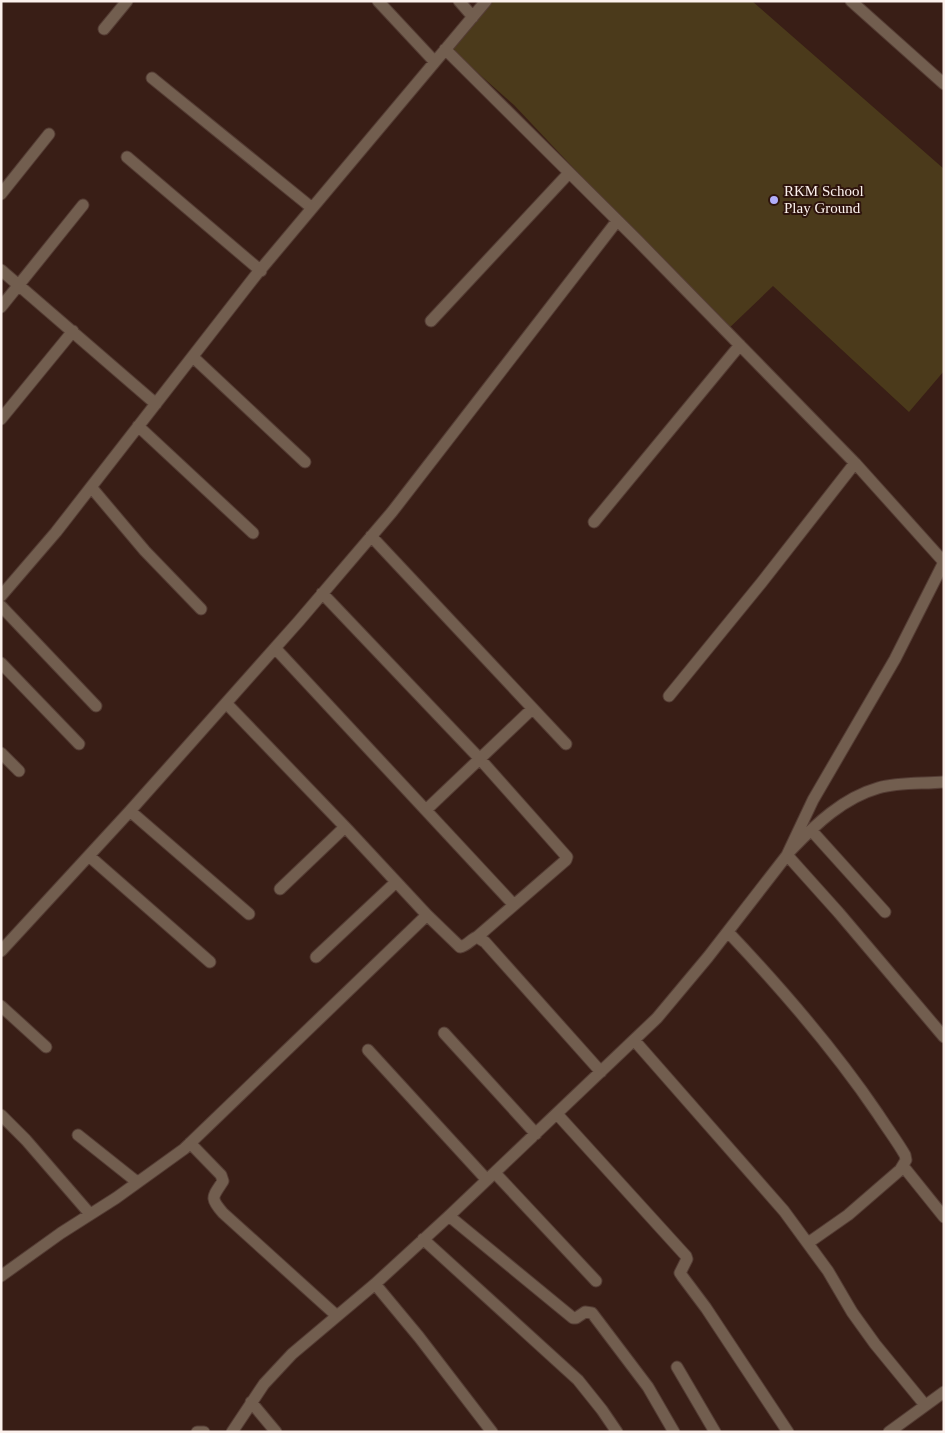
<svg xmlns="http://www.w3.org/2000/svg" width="945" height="1433" viewBox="0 0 945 1433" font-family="'Times New Roman',serif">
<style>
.pitch{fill:#4b3a1b}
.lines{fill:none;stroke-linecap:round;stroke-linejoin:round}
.street-casing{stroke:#543c34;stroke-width:13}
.street{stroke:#725e4f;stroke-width:11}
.poi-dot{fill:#b1adfa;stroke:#2e140d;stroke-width:2}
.labels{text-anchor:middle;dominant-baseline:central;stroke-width:4;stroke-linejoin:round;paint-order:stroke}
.poi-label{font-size:15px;fill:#fcf1ed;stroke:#2e140d;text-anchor:start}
</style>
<rect width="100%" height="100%" fill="#391e16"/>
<path class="pitch" d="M490,1H752L944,169V371L909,412L773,286L725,332L633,231L514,105L451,49Z"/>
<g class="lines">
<defs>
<path id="street" d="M378,1L434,61
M459,1L473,17
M851,1L944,84
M104,29L127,1
M445,49L637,240L855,463L944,562
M152,78L312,208
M127,157L261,271
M1,194L49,134
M1,270L156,404
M1,307L83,205
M431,321L569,173
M193,357L305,462
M1,419L73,331
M138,426L253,533
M91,487L145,551L201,609
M594,522L740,345
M371,536L566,744
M944,562L895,659L813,800L787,855L839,913L944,1037
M322,593L480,759L567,857L566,860L477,937
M1,596L56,532L256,275L486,1
M1,606L96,706
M275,648L514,905
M1,663L79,744
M669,696L762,582L855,463
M226,703L348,830L427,915L457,944L460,947C467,946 471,939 477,937L485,942L601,1072
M1,753L19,771
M426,810L532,709
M130,811L249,914
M811,830L885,912
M89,856L210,962
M280,889L345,827
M728,932C782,989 834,1049 878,1114C887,1128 897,1141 905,1155L906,1160L900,1170L848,1215L808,1243
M1,951L130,811L299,621L392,512L617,221
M316,957L396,882
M1,1006L46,1047
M444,1033L536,1134
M634,1040L784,1211L828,1271L852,1312L875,1344L925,1405
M368,1050L487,1180
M557,1114L686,1256L687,1259L680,1273L682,1276L706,1308L788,1432
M1,1115L26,1140L90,1214
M78,1135L137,1182
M190,1143L221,1175L223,1181C213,1197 209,1197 223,1213L337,1316
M903,1166L944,1217
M495,1173L596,1281
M449,1216L573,1318H576L585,1312L592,1313L648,1387L674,1432
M423,1239L578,1380L602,1410L617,1432
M1,1276L61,1233L116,1198L184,1149L427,915
M375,1284L419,1337L492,1432
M677,1367L715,1432
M251,1402L276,1432
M197,1432H204
M232,1432L264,1384L292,1354L375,1284L449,1216L657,1018L708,957L791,850C816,824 843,798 878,788C899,782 922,784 944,782
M889,1432L944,1392"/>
</defs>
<use href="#street" class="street-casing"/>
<use href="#street" class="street"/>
</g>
<circle class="poi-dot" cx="774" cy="200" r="5"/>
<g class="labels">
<g class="poi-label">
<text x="784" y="191">RKM School<tspan x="784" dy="17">Play Ground</tspan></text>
</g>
</g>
<rect width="945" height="1433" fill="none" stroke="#fcf1ed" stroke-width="5"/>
</svg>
